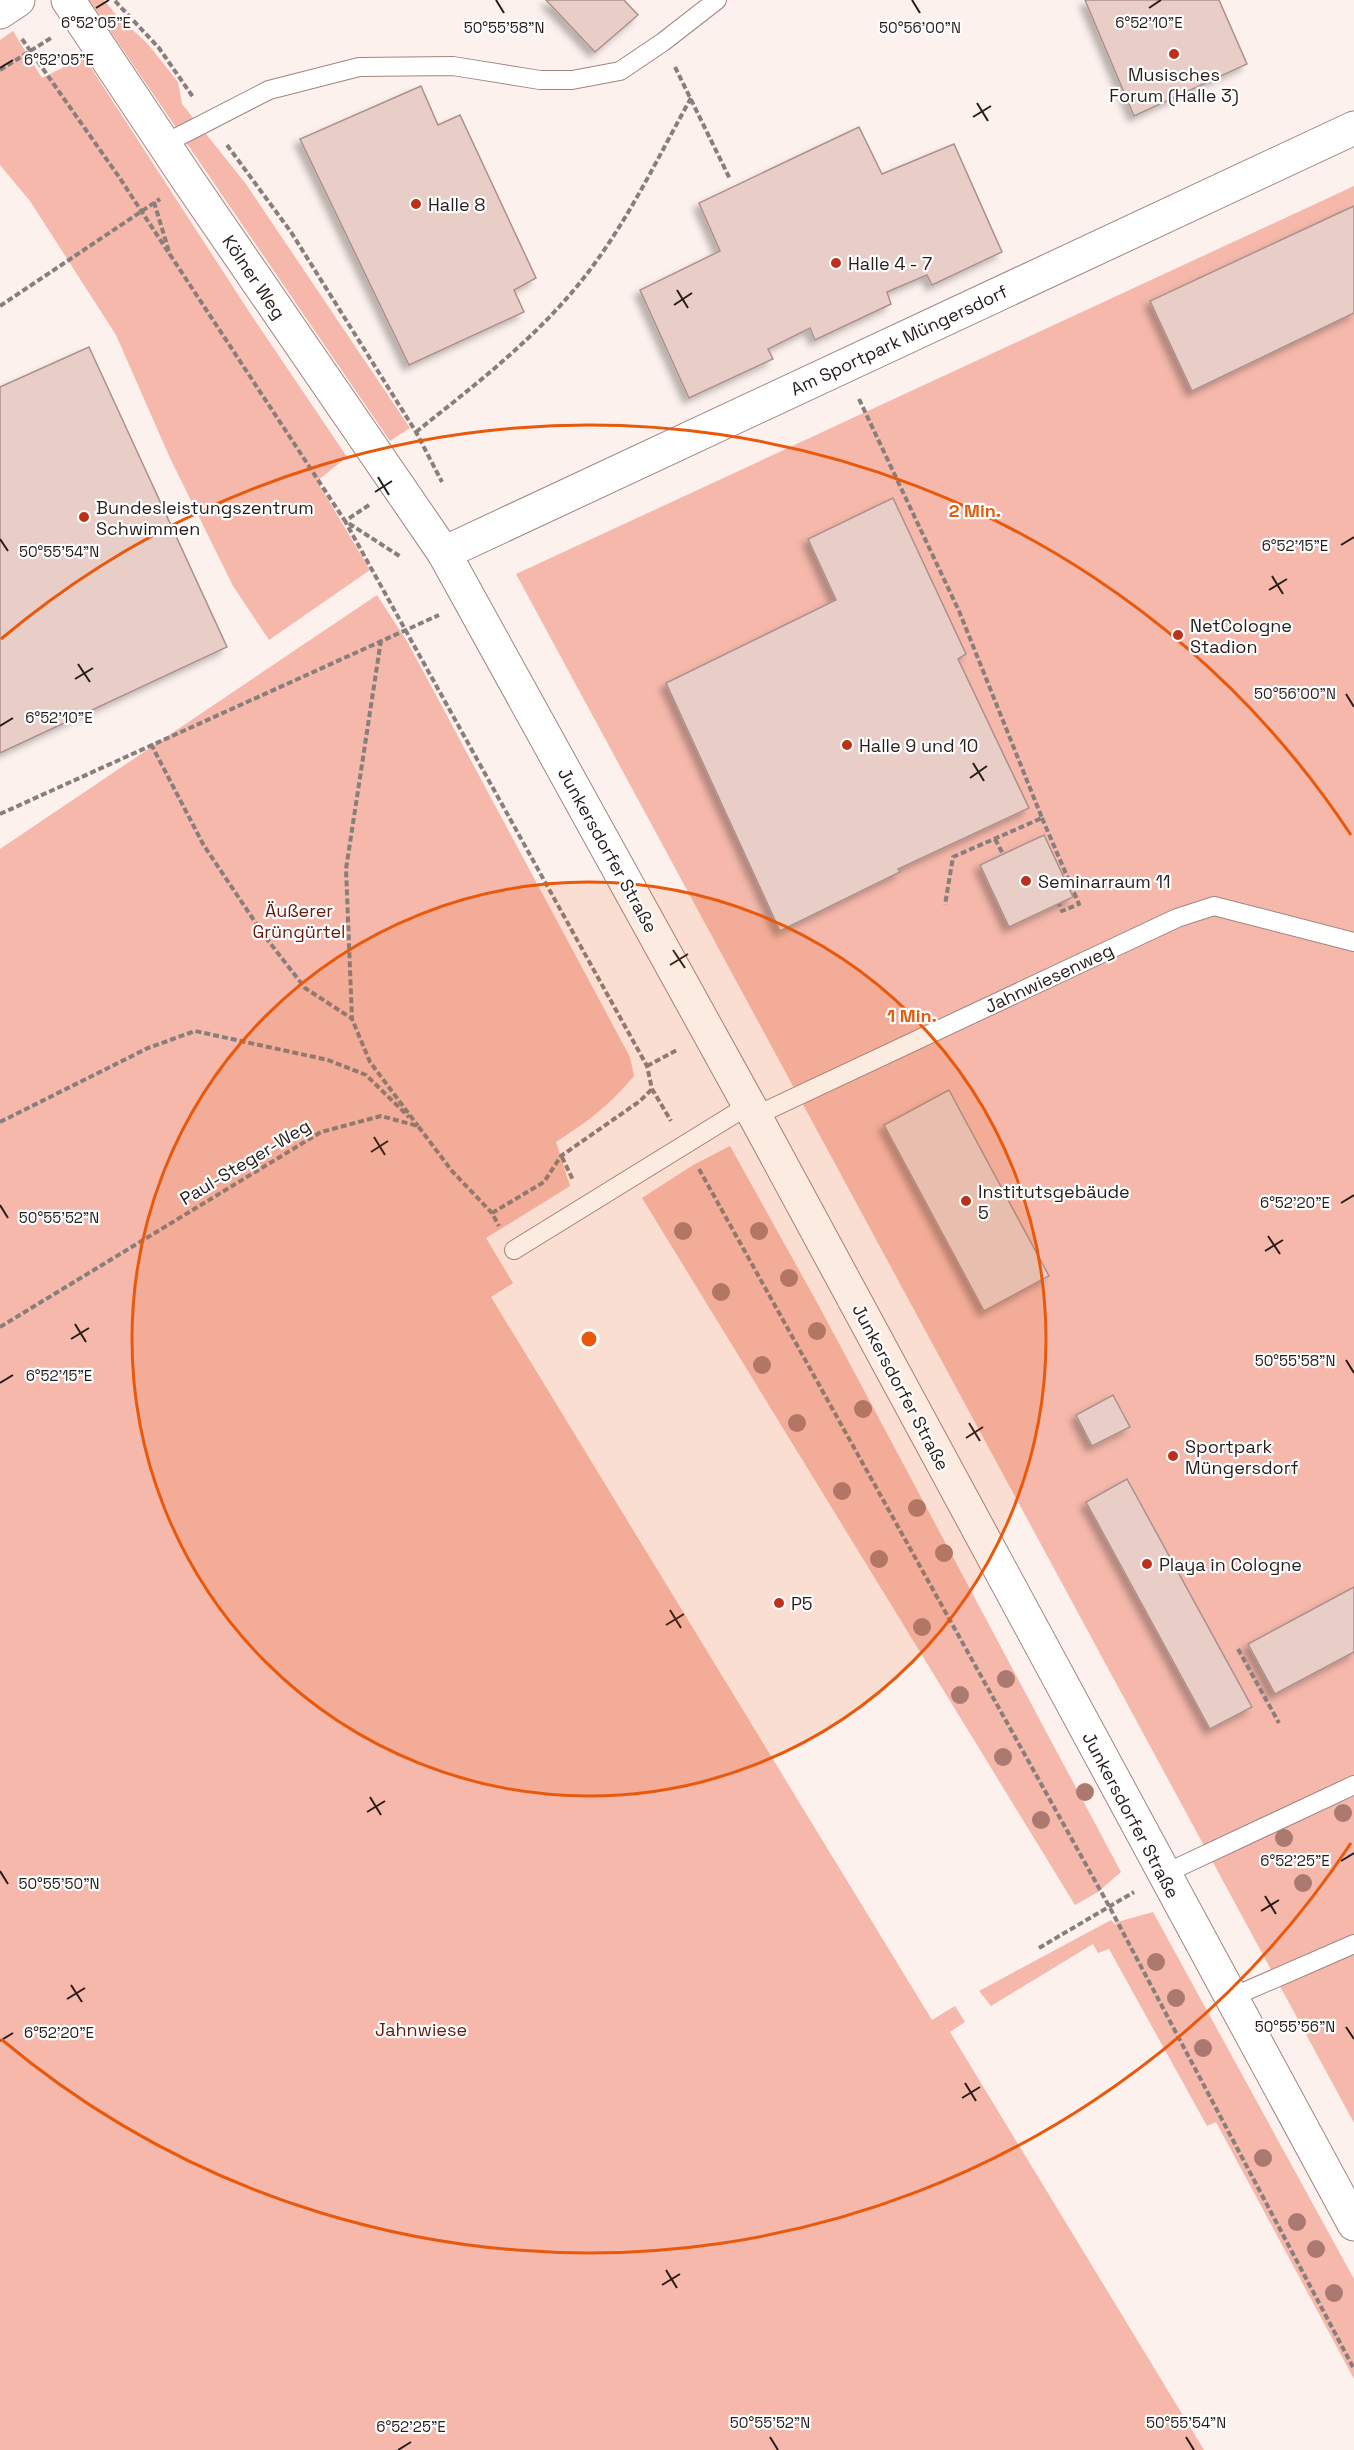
<svg xmlns="http://www.w3.org/2000/svg" width="1354" height="2450" viewBox="0 0 1354 2450" font-family="'Space Grotesk',sans-serif">
<style>
.green{fill:#f5b8ab}
.building{fill:#e9cdc7;stroke:#ab918b;stroke-width:1.5;filter:url(#shadow)}
.lines{fill:none;stroke-linecap:round;stroke-linejoin:round}
.service-casing{stroke:#9f8580;stroke-width:20}
.minor-casing{stroke:#9f8580;stroke-width:35}
.tertiary-casing{stroke:#9f8580;stroke-width:35}
.path{stroke:#887e7b;stroke-width:4;stroke-dasharray:6 3;stroke-linecap:butt}
.service{stroke:#fff;stroke-width:18}
.minor{stroke:#fff;stroke-width:33}
.tertiary{stroke:#fff;stroke-width:33}
.tree{fill:#ac7971}
.ticks{fill:none;stroke:#271d1b;stroke-width:2}
.ring{fill:none;stroke:#e8590c;stroke-width:3}
.poi-dot{fill:#bd311c;stroke:#fff;stroke-width:2}
.labels{text-anchor:middle;dominant-baseline:central;stroke-width:4.5;stroke-linejoin:round;paint-order:stroke}
.poi-label{font-size:18px;fill:#271d1b;stroke:#fff;text-anchor:start}
.street-label{font-size:18px;fill:#271d1b;stroke:#fff}
.park-label{font-size:18px;fill:#6a170b;stroke:#fff}
.ticks-label{font-size:15px;text-anchor:middle;fill:#271d1b;stroke:#fff;stroke-width:4.5;stroke-linejoin:round;paint-order:stroke}
.centre{fill:#e8590c;stroke:#fff;stroke-width:3}
.ring-label{font-size:18px;text-anchor:middle;font-weight:bold;fill:#e8590c;stroke:#fff;stroke-width:4.5;stroke-linejoin:round;paint-order:stroke}
</style>
<defs>
<filter id="shadow"><feDropShadow dx="-5.5" dy="5.5" stdDeviation="3" flood-color="#0004"/></filter>
</defs>
<rect width="100%" height="100%" fill="#fdf1ee"/>
<path class="green" d="M89,0H104L117,16L147,43L178,82L182,104L246,184L410,428L390,441Z
M13,31L42,78L84,57L248,310L347,457L317,481L370,570L269,640L233,586L170,458L116,335L30,201L0,165V40Z
M1354,186V2123L516,574Z
M377,595L408,643L630,1057L634,1076C611,1104 586,1123 556,1142L570,1186L486,1238L513,1283L491,1297L932,2020L955,2006L965,2022L950,2032L1204,2450H0V849Z
M730,1146L819,1306L1121,1872L1098,1892L1075,1905L642,1198L693,1165Z
M1153,1912L1354,2279V2379L1216,2122L1207,2126L1109,1949L1098,1953L1093,1944L991,2006L979,1991L1111,1920L1116,1925L1117,1922Z"/>
<path class="building" d="M546,0H624L638,15L595,52Z
M1085,0H1219L1247,64L1134,116Z
M421,86L438,125L460,115L536,278L514,290L524,312L409,365L300,139Z
M859,127L882,174L954,144L1002,252L932,285L927,275L887,292L891,304L815,340L810,328L768,349L773,359L689,398L640,290L720,251L699,203Z
M1354,206V313L1192,391L1150,301Z
M89,347L227,647L0,753V387Z
M893,498L966,654L958,659L1029,808L898,869L900,872L780,931L666,683L836,600L808,539Z
M1044,835L1073,897L1009,927L980,865Z
M949,1090L1049,1276L984,1311L884,1125Z
M1113,1395L1130,1427L1092,1446L1076,1415Z
M1127,1479L1252,1707L1210,1729L1086,1502Z
M1354,1587V1652L1275,1694L1248,1644Z"/>
<g class="lines">
<defs>
<path id="service" d="M164,144L269,90L359,67L453,66L540,80H572L620,71L663,42L717,0
M755,1116L1177,918L1214,906L1354,942
M514,1250L749,1105
M1164,1874L1354,1785
M1230,1998L1354,1944"/>
<path id="minor" d="M444,553L1354,128"/>
<path id="tertiary" d="M68,0L188,180L444,553L755,1116L1354,2224
M0,12L18,0"/>
</defs>
<use href="#service" class="service-casing"/>
<use href="#minor" class="minor-casing"/>
<use href="#tertiary" class="tertiary-casing"/>
<path class="path" d="M115,1L159,48L193,97
M22,39L119,177L345,521L401,557
M675,67L730,179
M0,70L51,38
M227,145L291,232L416,432L442,482
M154,202L170,255
M0,306L160,199
M859,399L959,611L1042,818L953,857L945,905
M416,432C476,384 538,337 586,275C628,221 658,157 691,98
M369,505L345,521L647,1066L652,1089L671,1121
M381,640L346,869L352,1019L370,1062L418,1126
M151,744L203,844L263,934L305,988L351,1018
M0,814L439,615
M1042,818L1079,904L1062,911L1059,904
M995,839L1003,854
M647,1066L677,1050
M0,1122L148,1048L195,1031L328,1060L366,1075L409,1117
M562,1157L573,1180
M699,1169L1109,1906L1354,2369
M492,1213L544,1182L561,1156L640,1101L652,1089
M0,1327L321,1132L381,1116L418,1126L452,1171L492,1213L499,1226
M1238,1649L1279,1723
M1039,1948L1134,1892"/>
<use href="#service" class="service"/>
<use href="#minor" class="minor"/>
<use href="#tertiary" class="tertiary"/>
</g>
<g class="tree">
<circle cx="683" cy="1231" r="9"/>
<circle cx="759" cy="1231" r="9"/>
<circle cx="789" cy="1278" r="9"/>
<circle cx="721" cy="1292" r="9"/>
<circle cx="817" cy="1331" r="9"/>
<circle cx="762" cy="1365" r="9"/>
<circle cx="863" cy="1409" r="9"/>
<circle cx="797" cy="1423" r="9"/>
<circle cx="842" cy="1491" r="9"/>
<circle cx="917" cy="1508" r="9"/>
<circle cx="944" cy="1553" r="9"/>
<circle cx="879" cy="1559" r="9"/>
<circle cx="922" cy="1627" r="9"/>
<circle cx="1006" cy="1679" r="9"/>
<circle cx="960" cy="1695" r="9"/>
<circle cx="1003" cy="1757" r="9"/>
<circle cx="1085" cy="1792" r="9"/>
<circle cx="1343" cy="1813" r="9"/>
<circle cx="1041" cy="1820" r="9"/>
<circle cx="1284" cy="1838" r="9"/>
<circle cx="1303" cy="1883" r="9"/>
<circle cx="1156" cy="1962" r="9"/>
<circle cx="1176" cy="1998" r="9"/>
<circle cx="1203" cy="2048" r="9"/>
<circle cx="1263" cy="2158" r="9"/>
<circle cx="1297" cy="2222" r="9"/>
<circle cx="1316" cy="2249" r="9"/>
<circle cx="1334" cy="2293" r="9"/>
</g>
<path class="ticks" d="M496,0L504,13M912,0L920,13M96,8L109,0M1149,8L1161,0M0,68L13,60M977,103L988,121M973,117L991,106M677,290L688,308M674,305L692,293M378,477L389,495M375,492L392,481M0,539L8,551M1341,545L1354,537M1272,576L1283,594M1269,590L1287,579M78,664L90,682M75,679L93,668M1346,694L1354,707M0,726L13,718M973,763L984,781M970,778L987,766M673,950L685,968M670,965L688,954M374,1137L385,1155M371,1152L388,1141M1341,1203L1354,1195M0,1205L8,1218M1268,1236L1280,1254M1265,1251L1283,1240M75,1324L86,1342M71,1339L89,1328M1346,1360L1354,1373M0,1383L13,1375M969,1423L980,1441M966,1438L983,1427M670,1610L681,1628M666,1625L684,1614M370,1797L381,1815M367,1812L385,1801M1341,1861L1354,1853M0,1871L8,1884M1265,1896L1276,1914M1261,1911L1279,1900M71,1985L82,2002M67,1999L85,1988M1346,2027L1354,2039M0,2041L13,2033M965,2083L976,2101M962,2098L980,2087M666,2270L677,2288M662,2285L680,2274M770,2437L778,2450M1186,2437L1194,2450M398,2450L411,2442"/>
<circle cx="589" cy="1339" r="457" fill="#e8590c" fill-opacity=".12"/>
<g class="ring">
<circle cx="589" cy="1339" r="457"/>
<path d="M1351 1843A914 914 0 0 1 1 2039M1 639A914 914 0 0 1 1351 835"/>
</g>
<g class="poi-dot">
<circle cx="1174" cy="54" r="6"/>
<circle cx="416" cy="204" r="6"/>
<circle cx="836" cy="263" r="6"/>
<circle cx="84" cy="517" r="6"/>
<circle cx="1178" cy="635" r="6"/>
<circle cx="847" cy="745" r="6"/>
<circle cx="1026" cy="881" r="6"/>
<circle cx="966" cy="1201" r="6"/>
<circle cx="1173" cy="1456" r="6"/>
<circle cx="1147" cy="1564" r="6"/>
<circle cx="779" cy="1603" r="6"/>
</g>
<g class="labels">
<g class="poi-label">
<text x="1174" y="74" text-anchor="middle">Musisches<tspan x="1174" dy="21">Forum (Halle 3)</tspan></text>
<text x="428" y="204">Halle 8</text>
<text x="848" y="263">Halle 4 - 7</text>
<text x="96" y="507">Bundesleistungszentrum<tspan x="96" dy="21">Schwimmen</tspan></text>
<text x="1190" y="625">NetCologne<tspan x="1190" dy="21">Stadion</tspan></text>
<text x="859" y="745">Halle 9 und 10</text>
<text x="1038" y="881">Seminarraum 11</text>
<text x="978" y="1191">Institutsgebäude<tspan x="978" dy="21">5</tspan></text>
<text x="1185" y="1446">Sportpark<tspan x="1185" dy="21">Müngersdorf</tspan></text>
<text x="1159" y="1564">Playa in Cologne</text>
<text x="791" y="1603">P5</text>
</g>
<g class="street-label">
<text transform="translate(254 277) rotate(56)">Kölner Weg</text>
<text transform="translate(899 340) rotate(-25)">Am Sportpark Müngersdorf</text>
<text transform="translate(608 850) rotate(61)">Junkersdorfer Straße</text>
<text transform="translate(1049 978) rotate(-25)">Jahnwiesenweg</text>
<text transform="translate(245 1162) rotate(-31)">Paul-Steger-Weg</text>
<text transform="translate(901 1387) rotate(62)">Junkersdorfer Straße</text>
<text transform="translate(1131 1815) rotate(62)">Junkersdorfer Straße</text>
</g>
<g class="park-label">
<text x="299" y="910">Äußerer<tspan x="299" dy="21">Grüngürtel</tspan></text>
<text x="421" y="2029">Jahnwiese</text>
</g>
</g>
<g class="ticks-label">
<text x="96" y="28">6°52'05"E</text>
<text x="1149" y="28">6°52'10"E</text>
<text x="920" y="33">50°56'00"N</text>
<text x="504" y="33">50°55'58"N</text>
<text x="59" y="65">6°52'05"E</text>
<text x="1295" y="551">6°52'15"E</text>
<text x="59" y="557">50°55'54"N</text>
<text x="1295" y="699">50°56'00"N</text>
<text x="59" y="723">6°52'10"E</text>
<text x="1295" y="1208">6°52'20"E</text>
<text x="59" y="1223">50°55'52"N</text>
<text x="1295" y="1366">50°55'58"N</text>
<text x="59" y="1381">6°52'15"E</text>
<text x="1295" y="1866">6°52'25"E</text>
<text x="59" y="1889">50°55'50"N</text>
<text x="1295" y="2032">50°55'56"N</text>
<text x="59" y="2038">6°52'20"E</text>
<text x="770" y="2428">50°55'52"N</text>
<text x="1186" y="2428">50°55'54"N</text>
<text x="411" y="2432">6°52'25"E</text>
</g>
<circle cx="589" cy="1339" r="9" class="centre"/>
<g class="ring-label">
<text x="975" y="517">2 Min.</text>
<text x="912" y="1022">1 Min.</text>
</g>
</svg>
